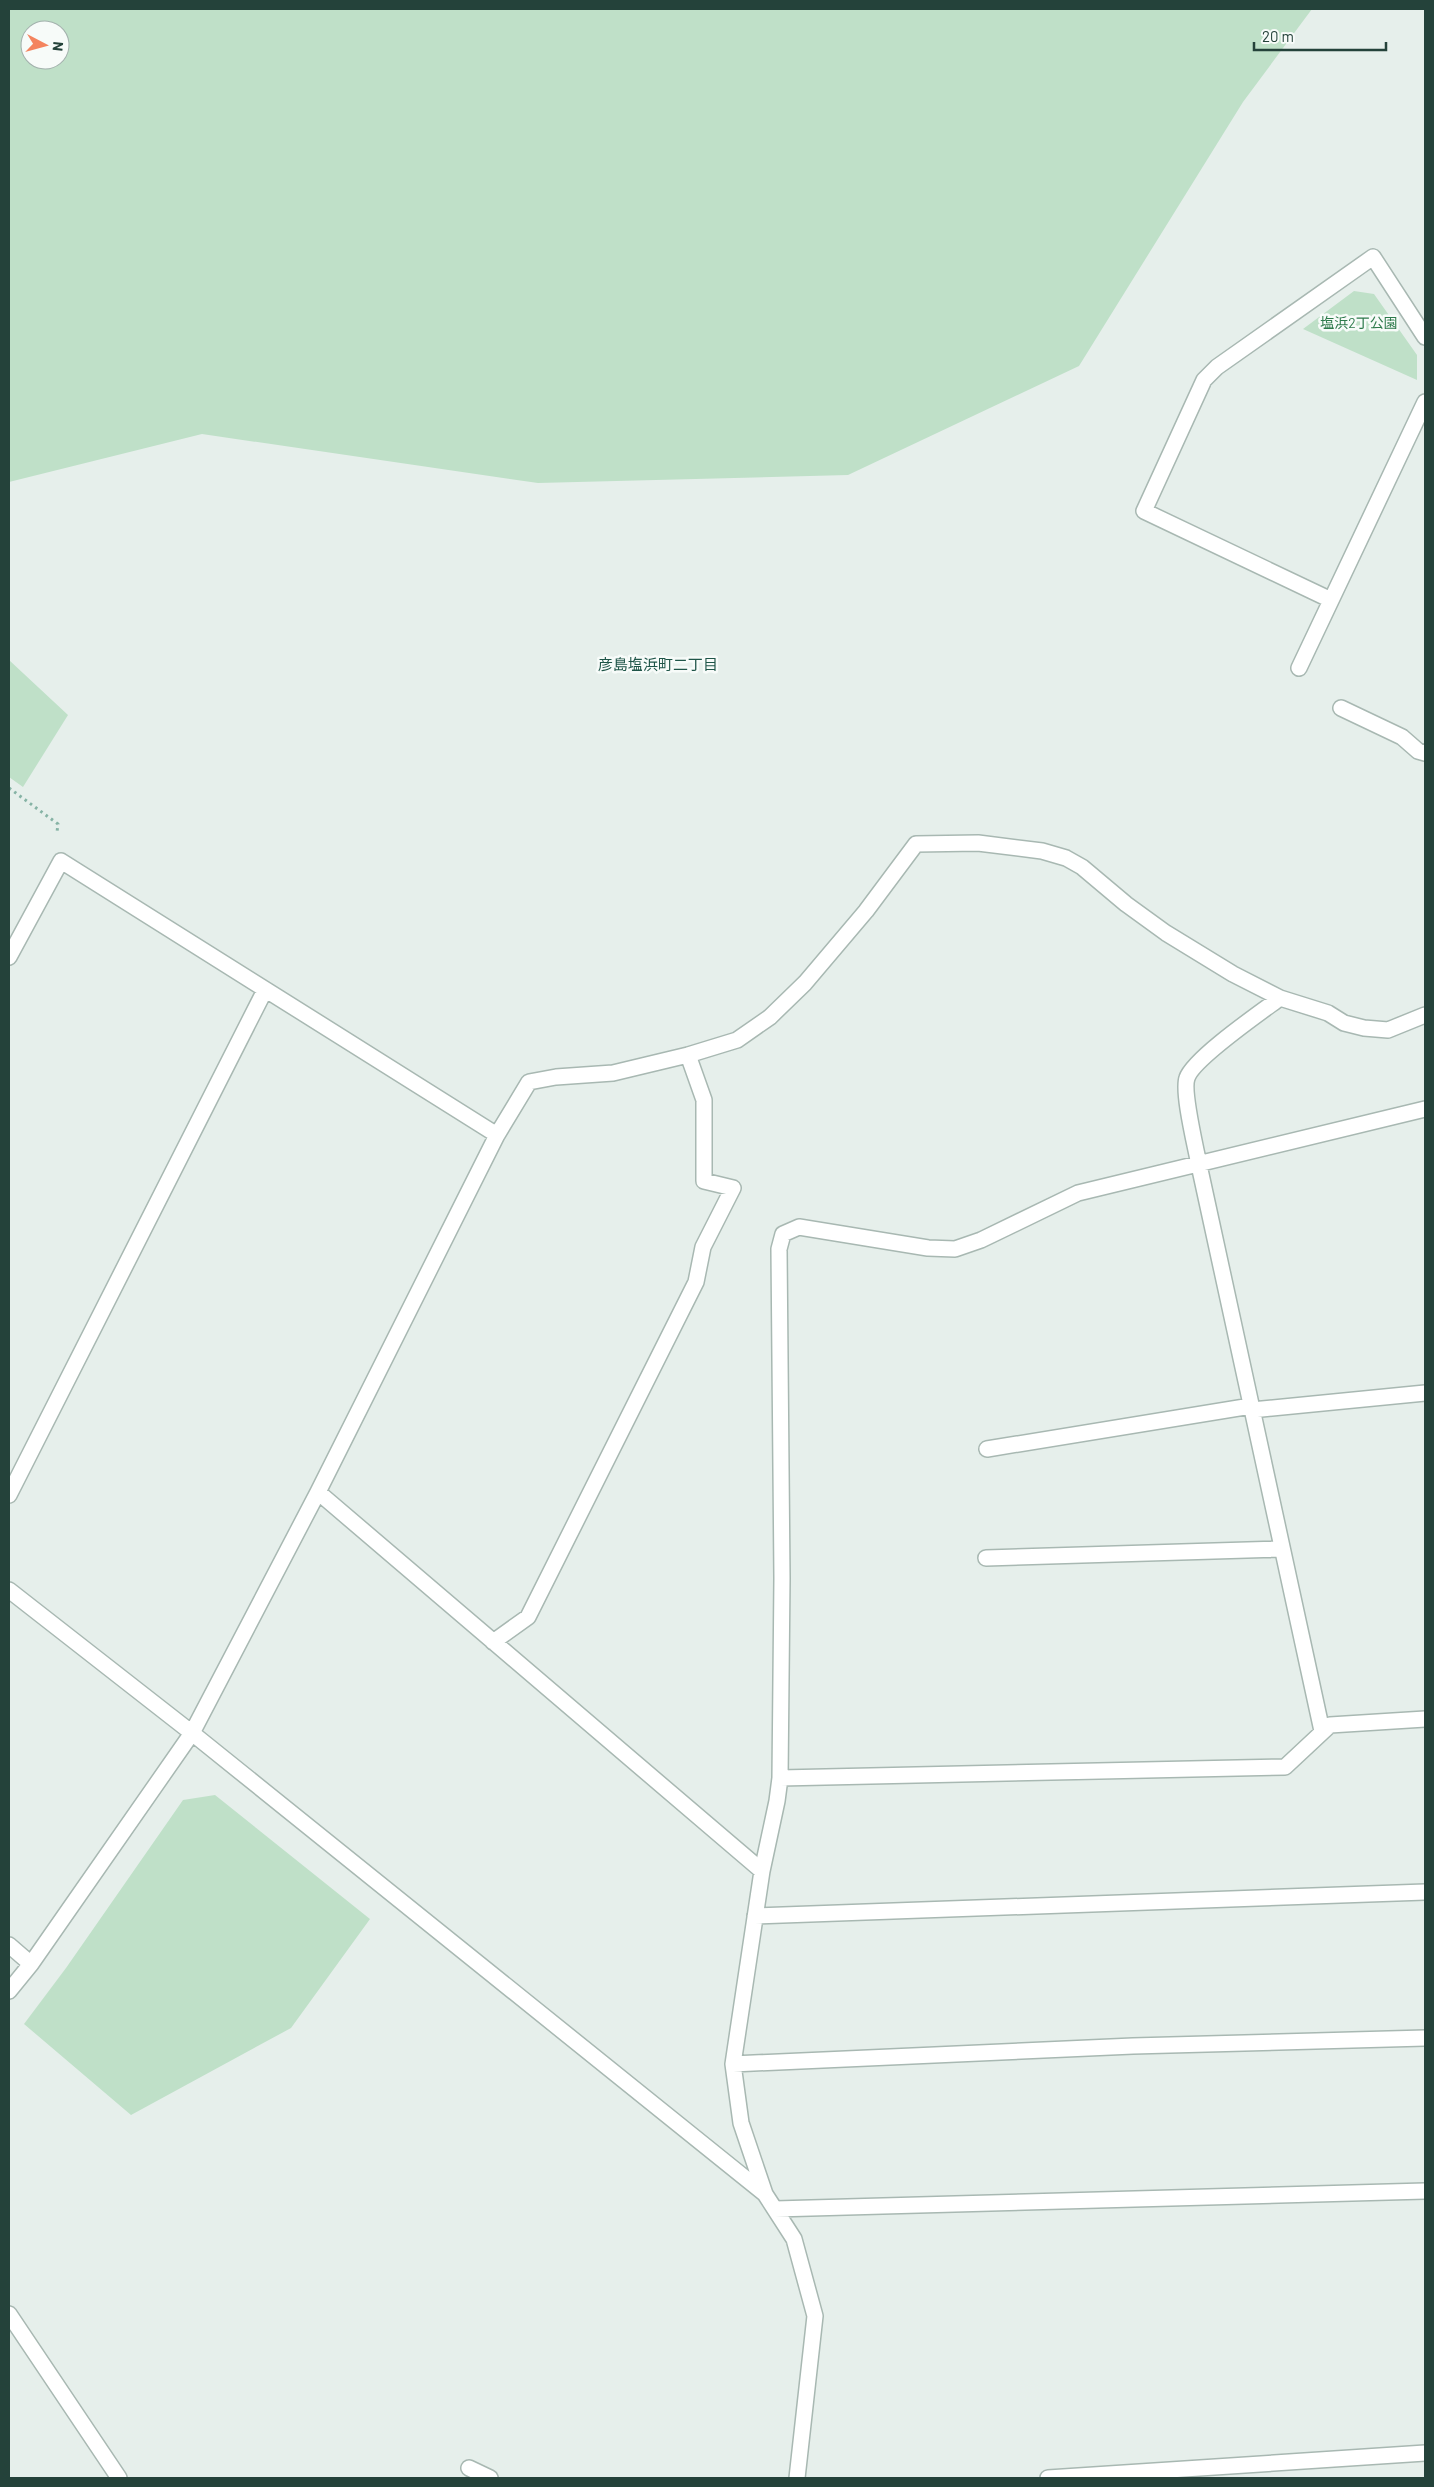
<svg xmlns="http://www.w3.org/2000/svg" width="1434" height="2487" viewBox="0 0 1434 2487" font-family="Barlow,'Noto Sans JP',sans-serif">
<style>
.green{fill:#bfe0c8;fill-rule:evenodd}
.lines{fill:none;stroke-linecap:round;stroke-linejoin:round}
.minor-casing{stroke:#a8b8b2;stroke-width:18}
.path{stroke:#86b3a5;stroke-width:3;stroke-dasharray:2.5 4;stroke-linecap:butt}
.minor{stroke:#fff;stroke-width:15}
.labels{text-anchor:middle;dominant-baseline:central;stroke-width:5;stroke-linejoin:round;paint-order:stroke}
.park-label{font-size:14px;fill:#2d7a4b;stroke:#f7fbf9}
.neighbourhood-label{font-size:15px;fill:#1f5548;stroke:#f7fbf9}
</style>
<rect width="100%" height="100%" fill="#e6efeb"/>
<path class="green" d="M9,9H1312L1243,102L1079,366L848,475L538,483L202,434L9,482ZM30,30H60V60H30Z
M1354,291L1374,294L1417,355V380L1303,329Z
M9,660L68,715L23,787L9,777Z
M215,1795L370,1919L291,2028L131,2115L24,2024L66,1968L183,1800Z"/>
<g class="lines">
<defs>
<path id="minor" d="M1331,600L1144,511L1204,380L1217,367L1373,257L1425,337
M1299,668L1425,402
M1341,708L1402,737L1418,751L1425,753
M9,957L61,861L497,1135
M1280,998C1261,1012 1193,1059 1187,1078C1182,1092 1196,1148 1199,1165L1322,1731
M1252,1410L1425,1393
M987,1449L1251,1406
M318,1492L762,1871
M9,1495L265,990
M986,1558L1282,1549
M9,1590L192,1733L765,2194L794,2239L815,2316L797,2478
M493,1642L528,1617L696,1282L703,1247L733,1188L704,1181V1100L688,1055
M780,1778L1285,1767L1330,1725L1425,1719
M755,1916L1425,1892
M9,1945L31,1964
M9,1991L31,1964L192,1733L318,1492L497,1135L529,1082L556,1077L613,1073L688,1055L737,1040L770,1017L805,983L866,911L916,844L978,843L1042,851L1066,858L1082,867L1126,904L1166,933L1233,974L1280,998L1328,1013L1344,1023L1364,1028L1388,1030L1425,1015
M733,2064L1133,2046L1425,2038
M765,2194L741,2123L733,2064L762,1871L777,1801L780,1778L782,1578L779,1249L783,1234L799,1227L928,1248L955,1249L981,1240L1078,1193L1425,1109
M775,2209L1425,2191
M9,2314L119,2478
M469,2468L490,2478
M1048,2478L1425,2453"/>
</defs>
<use href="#minor" class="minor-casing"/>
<path class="path" d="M9,788L58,824L57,832"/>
<use href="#minor" class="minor"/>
</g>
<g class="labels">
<g class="park-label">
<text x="1359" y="322">塩浜2丁公園</text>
</g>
<g class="neighbourhood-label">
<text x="658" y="664">彦島塩浜町二丁目</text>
</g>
</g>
<rect width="1434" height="2487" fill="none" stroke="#24423a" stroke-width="20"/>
<g transform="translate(45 45) rotate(96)"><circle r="24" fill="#f7fbf9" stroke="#a3b1ad"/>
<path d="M0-4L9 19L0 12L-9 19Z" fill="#f4845f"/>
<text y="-8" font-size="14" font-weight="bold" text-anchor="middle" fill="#24423a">N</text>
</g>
<path d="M1254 42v8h132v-8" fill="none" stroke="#24423a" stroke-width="2.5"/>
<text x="1262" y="42" font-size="15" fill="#24423a" stroke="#f7fbf9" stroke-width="4" paint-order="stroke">20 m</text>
</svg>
